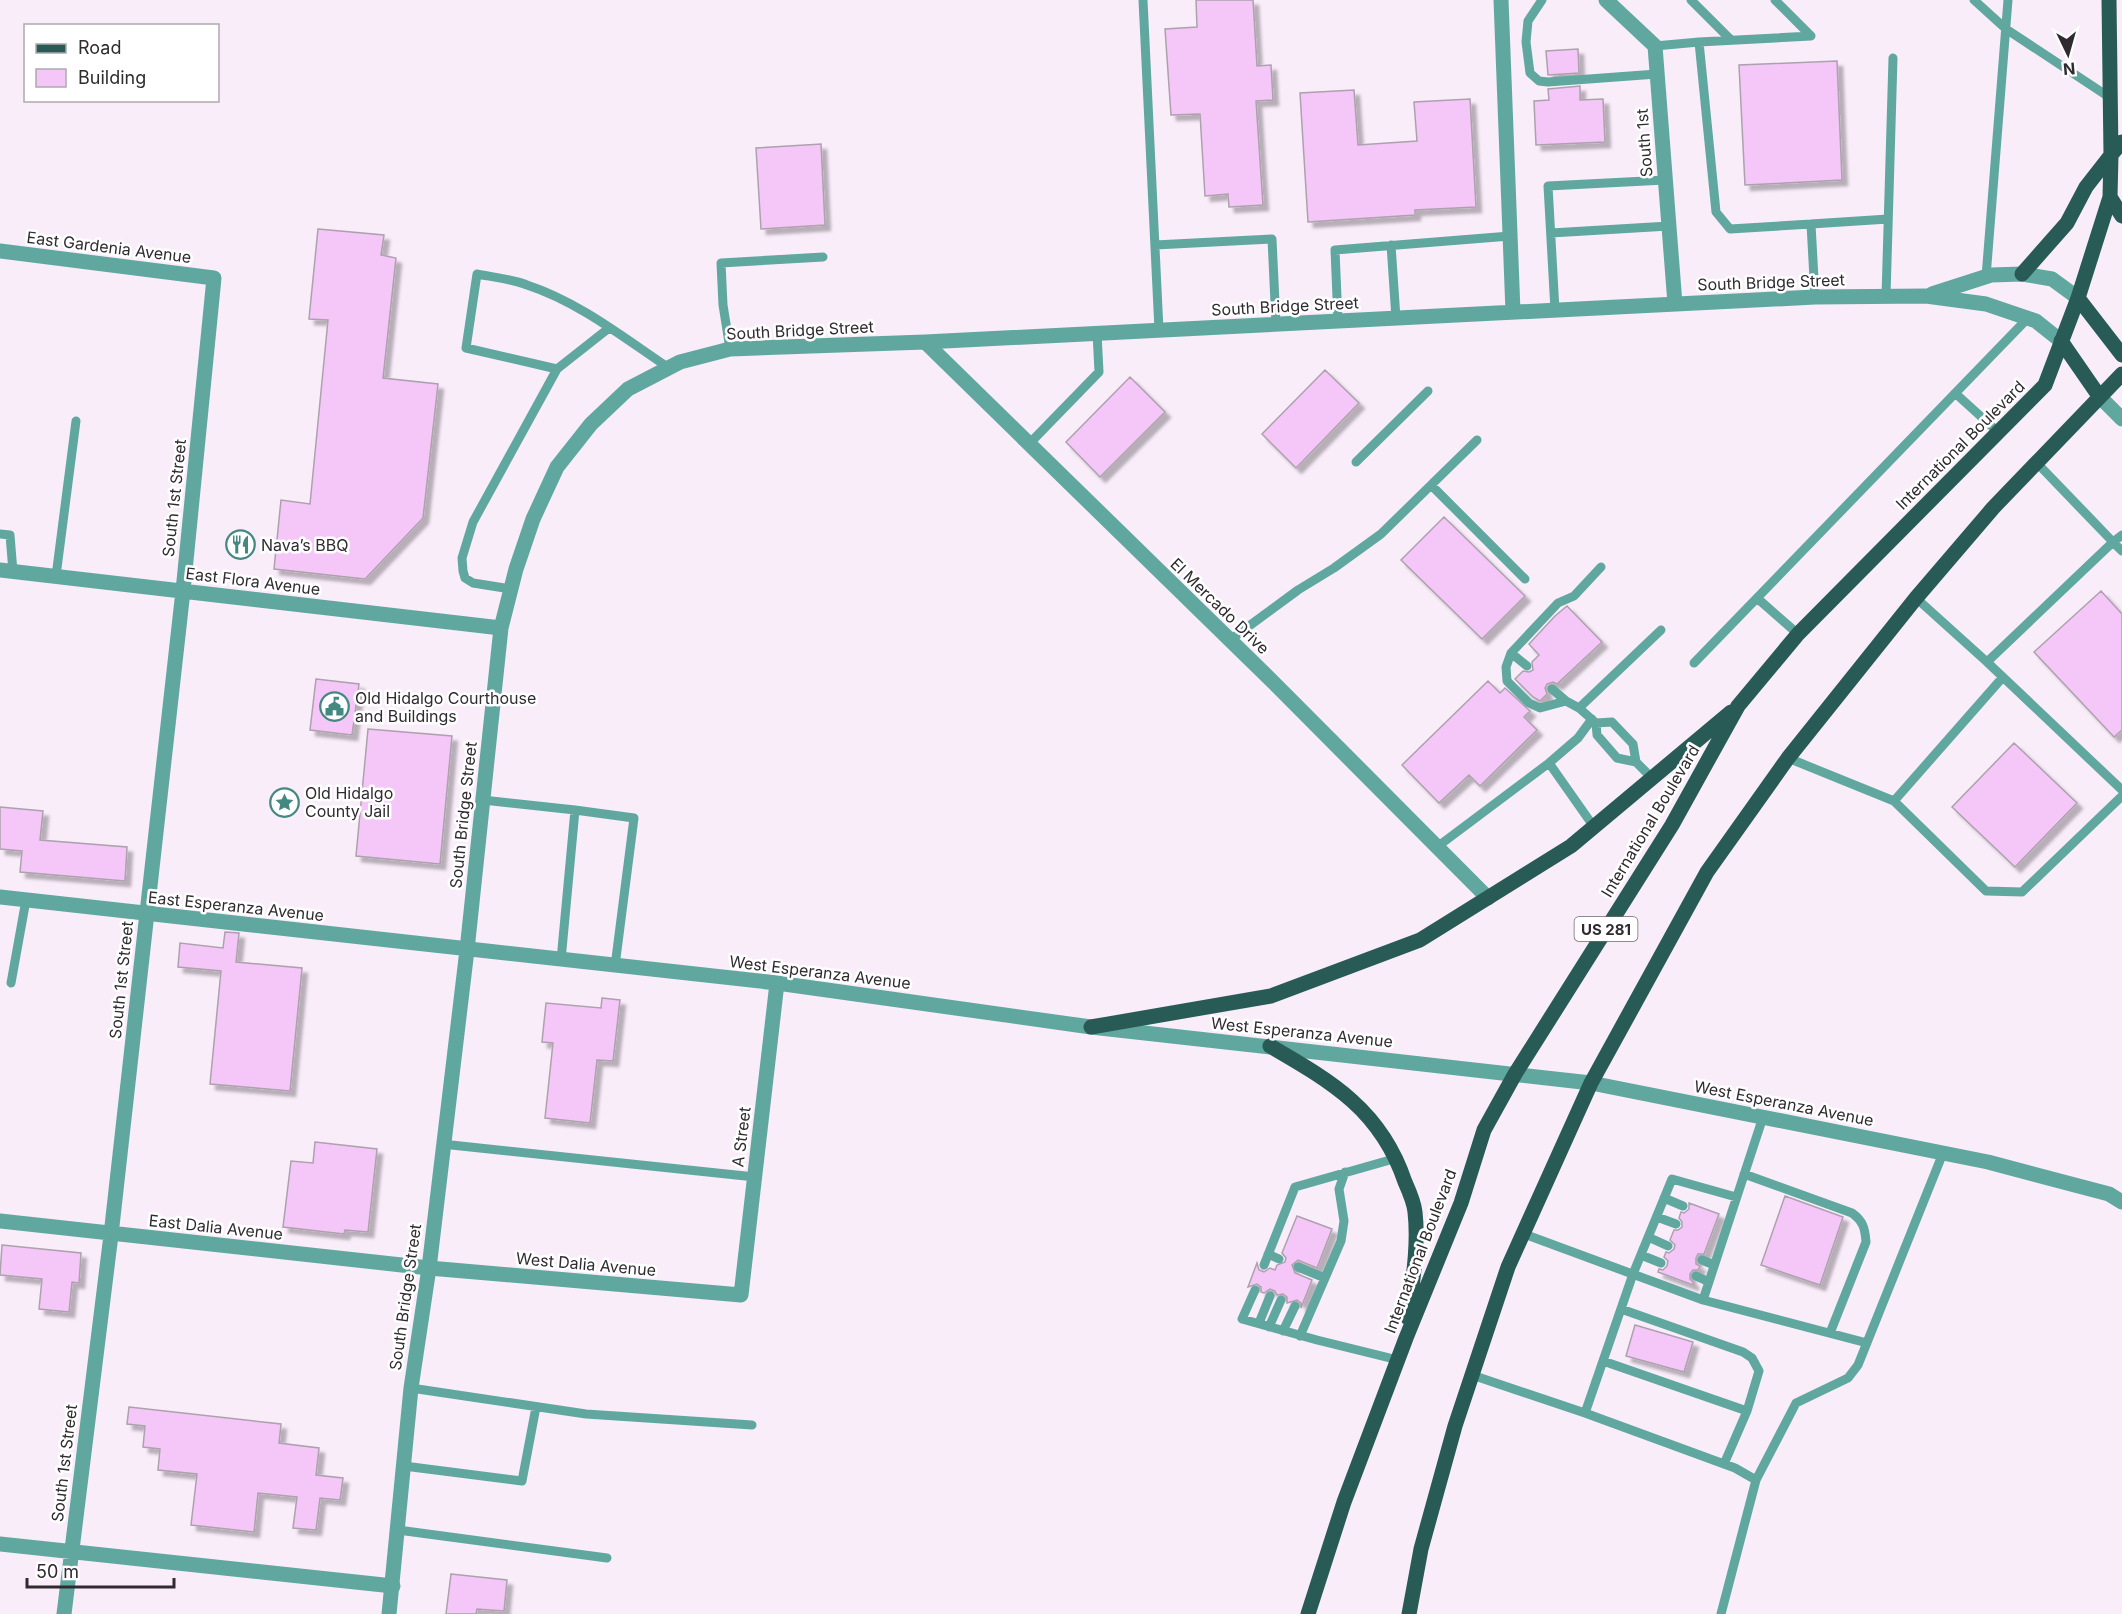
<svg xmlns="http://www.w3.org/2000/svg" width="2122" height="1614" viewBox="0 0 2122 1614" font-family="Inter,sans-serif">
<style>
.building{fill:#f5c7f8;stroke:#ada1ae;stroke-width:1.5;filter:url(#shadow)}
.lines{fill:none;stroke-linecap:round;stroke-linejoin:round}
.service{stroke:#60a89f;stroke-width:9}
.minor{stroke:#60a89f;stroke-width:15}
.tertiary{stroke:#60a89f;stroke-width:15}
.primary{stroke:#285b55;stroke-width:15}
.labels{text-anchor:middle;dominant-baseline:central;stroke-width:5;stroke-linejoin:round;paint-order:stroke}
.shield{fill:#fff;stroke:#6e6b6e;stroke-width:1.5}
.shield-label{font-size:15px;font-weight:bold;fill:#302b30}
.street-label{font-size:16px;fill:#302b30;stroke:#fff}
.poi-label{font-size:16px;fill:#302b30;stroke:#fff;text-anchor:start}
</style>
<defs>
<filter id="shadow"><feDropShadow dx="5.5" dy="5.5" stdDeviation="1.5" flood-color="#0004"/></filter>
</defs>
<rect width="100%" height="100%" fill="#f9edfa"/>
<path class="building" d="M1196,0H1253L1257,66L1271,65L1273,100L1256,101L1263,205L1229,207L1228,194L1205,196L1200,114L1171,115L1165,29L1197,27Z
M1578,49L1579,73L1548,75L1546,51Z
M1837,61L1842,180L1745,185L1739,65Z
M1580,86V100L1603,99L1605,142L1536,145L1534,101L1549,100L1548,89Z
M1354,90L1358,145L1417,141L1414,102L1470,99L1476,207L1415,210V215L1308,222L1300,93Z
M821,144L825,225L761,229L756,148Z
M318,229L384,235L381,255L396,258L383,378L438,384L423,518L365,579L274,569L281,500L310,504L328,320L309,319Z
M1325,370L1359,403L1296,468L1262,434Z
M1130,377L1165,412L1100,477L1066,442Z
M1444,517L1525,596L1482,639L1401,560Z
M2101,591L2122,614V730L2114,737L2034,652Z
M1567,606L1602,642L1557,684L1553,682L1547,684L1545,688L1547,694L1540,701L1533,697L1515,679L1523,671L1529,672L1533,670L1532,662L1539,655L1529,644L1555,616Z
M316,679L359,684L352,735L310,730Z
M1488,681L1500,693L1505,688L1530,711L1524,717L1537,730L1480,786L1469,775L1439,803L1402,765Z
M368,729L452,736L440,864L356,856Z
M2014,743L2077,803L2015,867L1952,807Z
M0,807L43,811L40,840L127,847L125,881L20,872L22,851L0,849Z
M225,932L239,933L236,962L302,968L290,1091L210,1084L221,971L178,967L180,943L223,948Z
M602,998L620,1000L613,1061L597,1060L590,1123L545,1118L553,1043L542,1042L546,1003L601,1008Z
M315,1142L377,1149L368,1232L345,1230L344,1234L283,1227L291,1161L313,1163Z
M1785,1196L1843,1217L1820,1285L1761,1265Z
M1689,1203L1719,1214L1704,1254H1698L1696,1258V1264L1700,1266L1698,1270H1693L1690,1274V1279L1693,1282V1285L1658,1272L1659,1269L1663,1270L1667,1266L1668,1261L1664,1257L1666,1252L1669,1253L1674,1249L1675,1245L1670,1240L1674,1230H1678L1682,1227V1222L1679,1218L1681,1212L1684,1213L1689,1209Z
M1297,1216L1332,1229L1317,1268L1298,1260L1292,1265L1295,1273L1312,1280L1301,1308V1303L1297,1300L1287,1303V1297L1283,1294L1277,1295L1275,1291L1270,1289L1264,1293L1261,1292V1287L1257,1284L1248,1287L1257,1263L1259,1270L1264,1272L1270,1268L1275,1270L1277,1265L1285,1262L1286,1258L1282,1253Z
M2,1245L81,1253L79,1283L72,1282L69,1312L39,1309L42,1279L0,1275Z
M1635,1325L1693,1342L1684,1372L1626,1356Z
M129,1407L281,1424L279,1443L319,1448L316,1475L343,1478L340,1500L320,1498L316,1530L293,1528L297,1497L258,1493L254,1532L191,1525L197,1474L158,1470L160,1449L143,1447L145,1426L127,1424Z
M451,1574L507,1580L504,1611L477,1609L476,1614H446Z"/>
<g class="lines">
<path class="service" d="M1143,0L1159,330
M1542,0L1528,21L1526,42L1530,73L1539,81L1548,82L1657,74
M1691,0L1731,40
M1974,0L2006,29L2109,97
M1699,42L1811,36L1775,0
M1655,46L1699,42L1716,212L1730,229L1811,224L1815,297
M1811,224L1888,219
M1551,233L1669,226
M1155,245L1272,239L1276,324
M1391,245L1396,318
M1986,277L2008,0
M1886,296L1893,58
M1555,310L1548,186L1665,180
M1338,321L1335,250L1510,236
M609,328L557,369L466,348L477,274C493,277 512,279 527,285C579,302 624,338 669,368
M730,349L723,305L721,263L823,257
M1955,393L1998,432
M1029,444L1099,372L1097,333
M1356,462L1428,391
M2036,462L2113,542L2122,535
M1431,485L1525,579
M0,534L10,535L13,572
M1601,567L1574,596L1558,603L1511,653L1506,667L1507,681L1529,703L1540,708L1566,701L1579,708L1596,723L1612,722L1633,744L1636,762
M56,576L76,421
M511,589L473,583L465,578L463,571L462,558L473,522L557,369
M1757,598L1798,634
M1916,598L1987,662L2113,542L2122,551
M1230,640L1298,590L1334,568L1381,534L1477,440
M1511,653L1527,666
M1987,662L2122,790
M1694,663L2028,318
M1552,689L1566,701
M1579,708L1661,630
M1596,723L1597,735L1617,758L1636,762L1652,778
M1788,758L1894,801L1986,891L2022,892L2122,796
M1549,763L1594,827
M483,800L575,810L561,960
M1894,801L2003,677
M575,810L634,818L615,966
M1437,847L1549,763L1578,738L1592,719
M11,983L26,900
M442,1144L755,1177
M1744,1174L1852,1213C1863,1221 1865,1228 1866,1242L1830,1333
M1736,1197L1672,1179L1633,1274L1585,1413L1735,1468L1756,1480
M1664,1198L1683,1206
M1657,1217L1676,1224
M1524,1234L1703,1300L1763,1117
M1648,1237L1668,1246
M1268,1254L1279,1259
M1641,1255L1661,1263
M1702,1260L1714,1265
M1264,1265L1295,1187L1397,1158
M1298,1267L1325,1278
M1696,1276L1709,1282
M1255,1290L1242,1319L1317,1340L1398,1360
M1703,1300L1867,1343
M1621,1309L1743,1352L1752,1358L1759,1371L1747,1411
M1259,1323L1270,1296
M1269,1327L1281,1300
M1283,1331L1295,1306
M1300,1336L1341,1241L1344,1221L1339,1189L1345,1172
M1603,1361L1747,1411L1724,1464
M1472,1375L1585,1413
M411,1388L586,1414L752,1425
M404,1466L522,1481L536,1407
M398,1530L607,1558
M1721,1614L1756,1480L1796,1403L1848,1378L1858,1365L1943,1153"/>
<path class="minor" d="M1501,0L1513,312
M1606,0L1655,46L1675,304
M0,251L214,278L183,591L111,1235L64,1614
M1932,294L1991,275L2022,274L2052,279L2078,298
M925,342L1274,683L1488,898
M2099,396L2122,419
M0,570L501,628
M467,950L501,628L516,569L533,519L557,467L591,424L628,389L680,362L730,349L925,342L1815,297L1926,296L1986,304L2036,321L2061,341
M1591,1083L1988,1162L2109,1194L2122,1202
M0,1221L429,1268L741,1295L777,983
M0,1544L393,1586"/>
<path class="tertiary" d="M0,897L777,983L1091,1027L1591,1083
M389,1614L411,1388L429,1268L467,950"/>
<path class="primary" d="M2110,197L2122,216
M2022,274L2067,223L2086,187L2111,155L2109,0
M2078,298L2122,355
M2061,341L2099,396
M1091,1027L1271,996L1420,940L1571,846L1731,712
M1270,1046C1332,1082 1381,1110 1405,1182C1409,1191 1414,1202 1415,1212C1419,1247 1412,1284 1408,1318
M1308,1614L1344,1502L1406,1338L1461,1203L1484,1130L1515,1074L1672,825L1738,706L1798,634L2045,385L2078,298L2110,197L2111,155L2122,142
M1409,1614L1421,1549L1455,1426L1508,1267L1591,1083L1707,872L1788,758L1916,598L1993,508L2122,374"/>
</g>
<defs>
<symbol id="restaurant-ring" viewBox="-11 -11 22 22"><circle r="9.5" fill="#fff" stroke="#438981" stroke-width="1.5"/><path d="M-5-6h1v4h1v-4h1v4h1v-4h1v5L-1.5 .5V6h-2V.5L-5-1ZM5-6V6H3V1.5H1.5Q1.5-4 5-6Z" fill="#438981"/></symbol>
<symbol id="civic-ring" viewBox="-11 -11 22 22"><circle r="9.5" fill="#fff" stroke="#438981" stroke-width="1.5"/><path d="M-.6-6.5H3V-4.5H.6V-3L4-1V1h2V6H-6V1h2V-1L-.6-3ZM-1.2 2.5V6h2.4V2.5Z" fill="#438981"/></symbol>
<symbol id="sight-ring" viewBox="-11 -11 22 22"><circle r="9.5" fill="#fff" stroke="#438981" stroke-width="1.5"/><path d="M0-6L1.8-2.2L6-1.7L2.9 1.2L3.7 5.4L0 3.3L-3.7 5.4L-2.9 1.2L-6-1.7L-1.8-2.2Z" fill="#438981"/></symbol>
</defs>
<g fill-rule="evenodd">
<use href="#restaurant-ring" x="224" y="528" width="33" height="33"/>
<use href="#civic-ring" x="318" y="690" width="33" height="33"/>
<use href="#sight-ring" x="268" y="786" width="33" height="33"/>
</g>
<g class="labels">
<rect class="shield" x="1574.5" y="917" width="63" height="24" rx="4.5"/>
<g class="shield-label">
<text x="1606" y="929">US 281</text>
</g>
<g class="street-label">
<text transform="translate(1644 143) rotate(-94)">South 1st</text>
<text transform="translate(109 247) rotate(7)">East Gardenia Avenue</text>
<text transform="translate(1771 282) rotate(-2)">South Bridge Street</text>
<text transform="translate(1285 306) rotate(-3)">South Bridge Street</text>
<text transform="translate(800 330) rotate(-3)">South Bridge Street</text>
<text transform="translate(1960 445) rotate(-45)">International Boulevard</text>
<text transform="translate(174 498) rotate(-84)">South 1st Street</text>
<text transform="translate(253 581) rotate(7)">East Flora Avenue</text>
<text transform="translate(1220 606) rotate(44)">El Mercado Drive</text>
<text transform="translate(463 815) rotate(-84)">South Bridge Street</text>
<text transform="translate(1650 821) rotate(-59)">International Boulevard</text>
<text transform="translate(236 906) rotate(6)">East Esperanza Avenue</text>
<text transform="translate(820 972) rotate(7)">West Esperanza Avenue</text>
<text transform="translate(121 980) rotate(-84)">South 1st Street</text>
<text transform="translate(1302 1032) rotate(6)">West Esperanza Avenue</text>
<text transform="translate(1784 1103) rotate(11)">West Esperanza Avenue</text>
<text transform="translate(741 1137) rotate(-83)">A Street</text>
<text transform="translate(216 1227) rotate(6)">East Dalia Avenue</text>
<text transform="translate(1420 1251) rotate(-69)">International Boulevard</text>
<text transform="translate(586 1264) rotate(5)">West Dalia Avenue</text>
<text transform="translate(405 1297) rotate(-82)">South Bridge Street</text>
<text transform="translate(64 1463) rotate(-83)">South 1st Street</text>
</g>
<g class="poi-label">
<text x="261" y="545">Nava’s BBQ</text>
<text x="355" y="698">Old Hidalgo Courthouse<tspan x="355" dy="18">and Buildings</tspan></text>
<text x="305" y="793">Old Hidalgo<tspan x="305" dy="18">County Jail</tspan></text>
</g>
</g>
<rect x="24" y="24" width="195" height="78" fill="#ffffff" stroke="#acaaac" stroke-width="1.5"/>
<rect x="36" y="44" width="30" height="9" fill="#285b55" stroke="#acaaac" stroke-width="1.5"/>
<text x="78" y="54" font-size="18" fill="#302b30">Road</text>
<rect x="36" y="69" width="30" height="18" fill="#f5c7f8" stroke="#acaaac" stroke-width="1.5"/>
<text x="78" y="84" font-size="18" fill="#302b30">Building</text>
<g transform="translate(2068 54) rotate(175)" stroke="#ffffff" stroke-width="4.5" paint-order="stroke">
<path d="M0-4.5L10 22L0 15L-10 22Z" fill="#302b30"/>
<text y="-9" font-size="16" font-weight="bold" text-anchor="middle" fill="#302b30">N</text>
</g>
<path d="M27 1578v9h147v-9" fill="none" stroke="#302b30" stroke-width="3"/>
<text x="36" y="1578" font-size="18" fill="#302b30" stroke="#ffffff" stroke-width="4.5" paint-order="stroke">50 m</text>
</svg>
